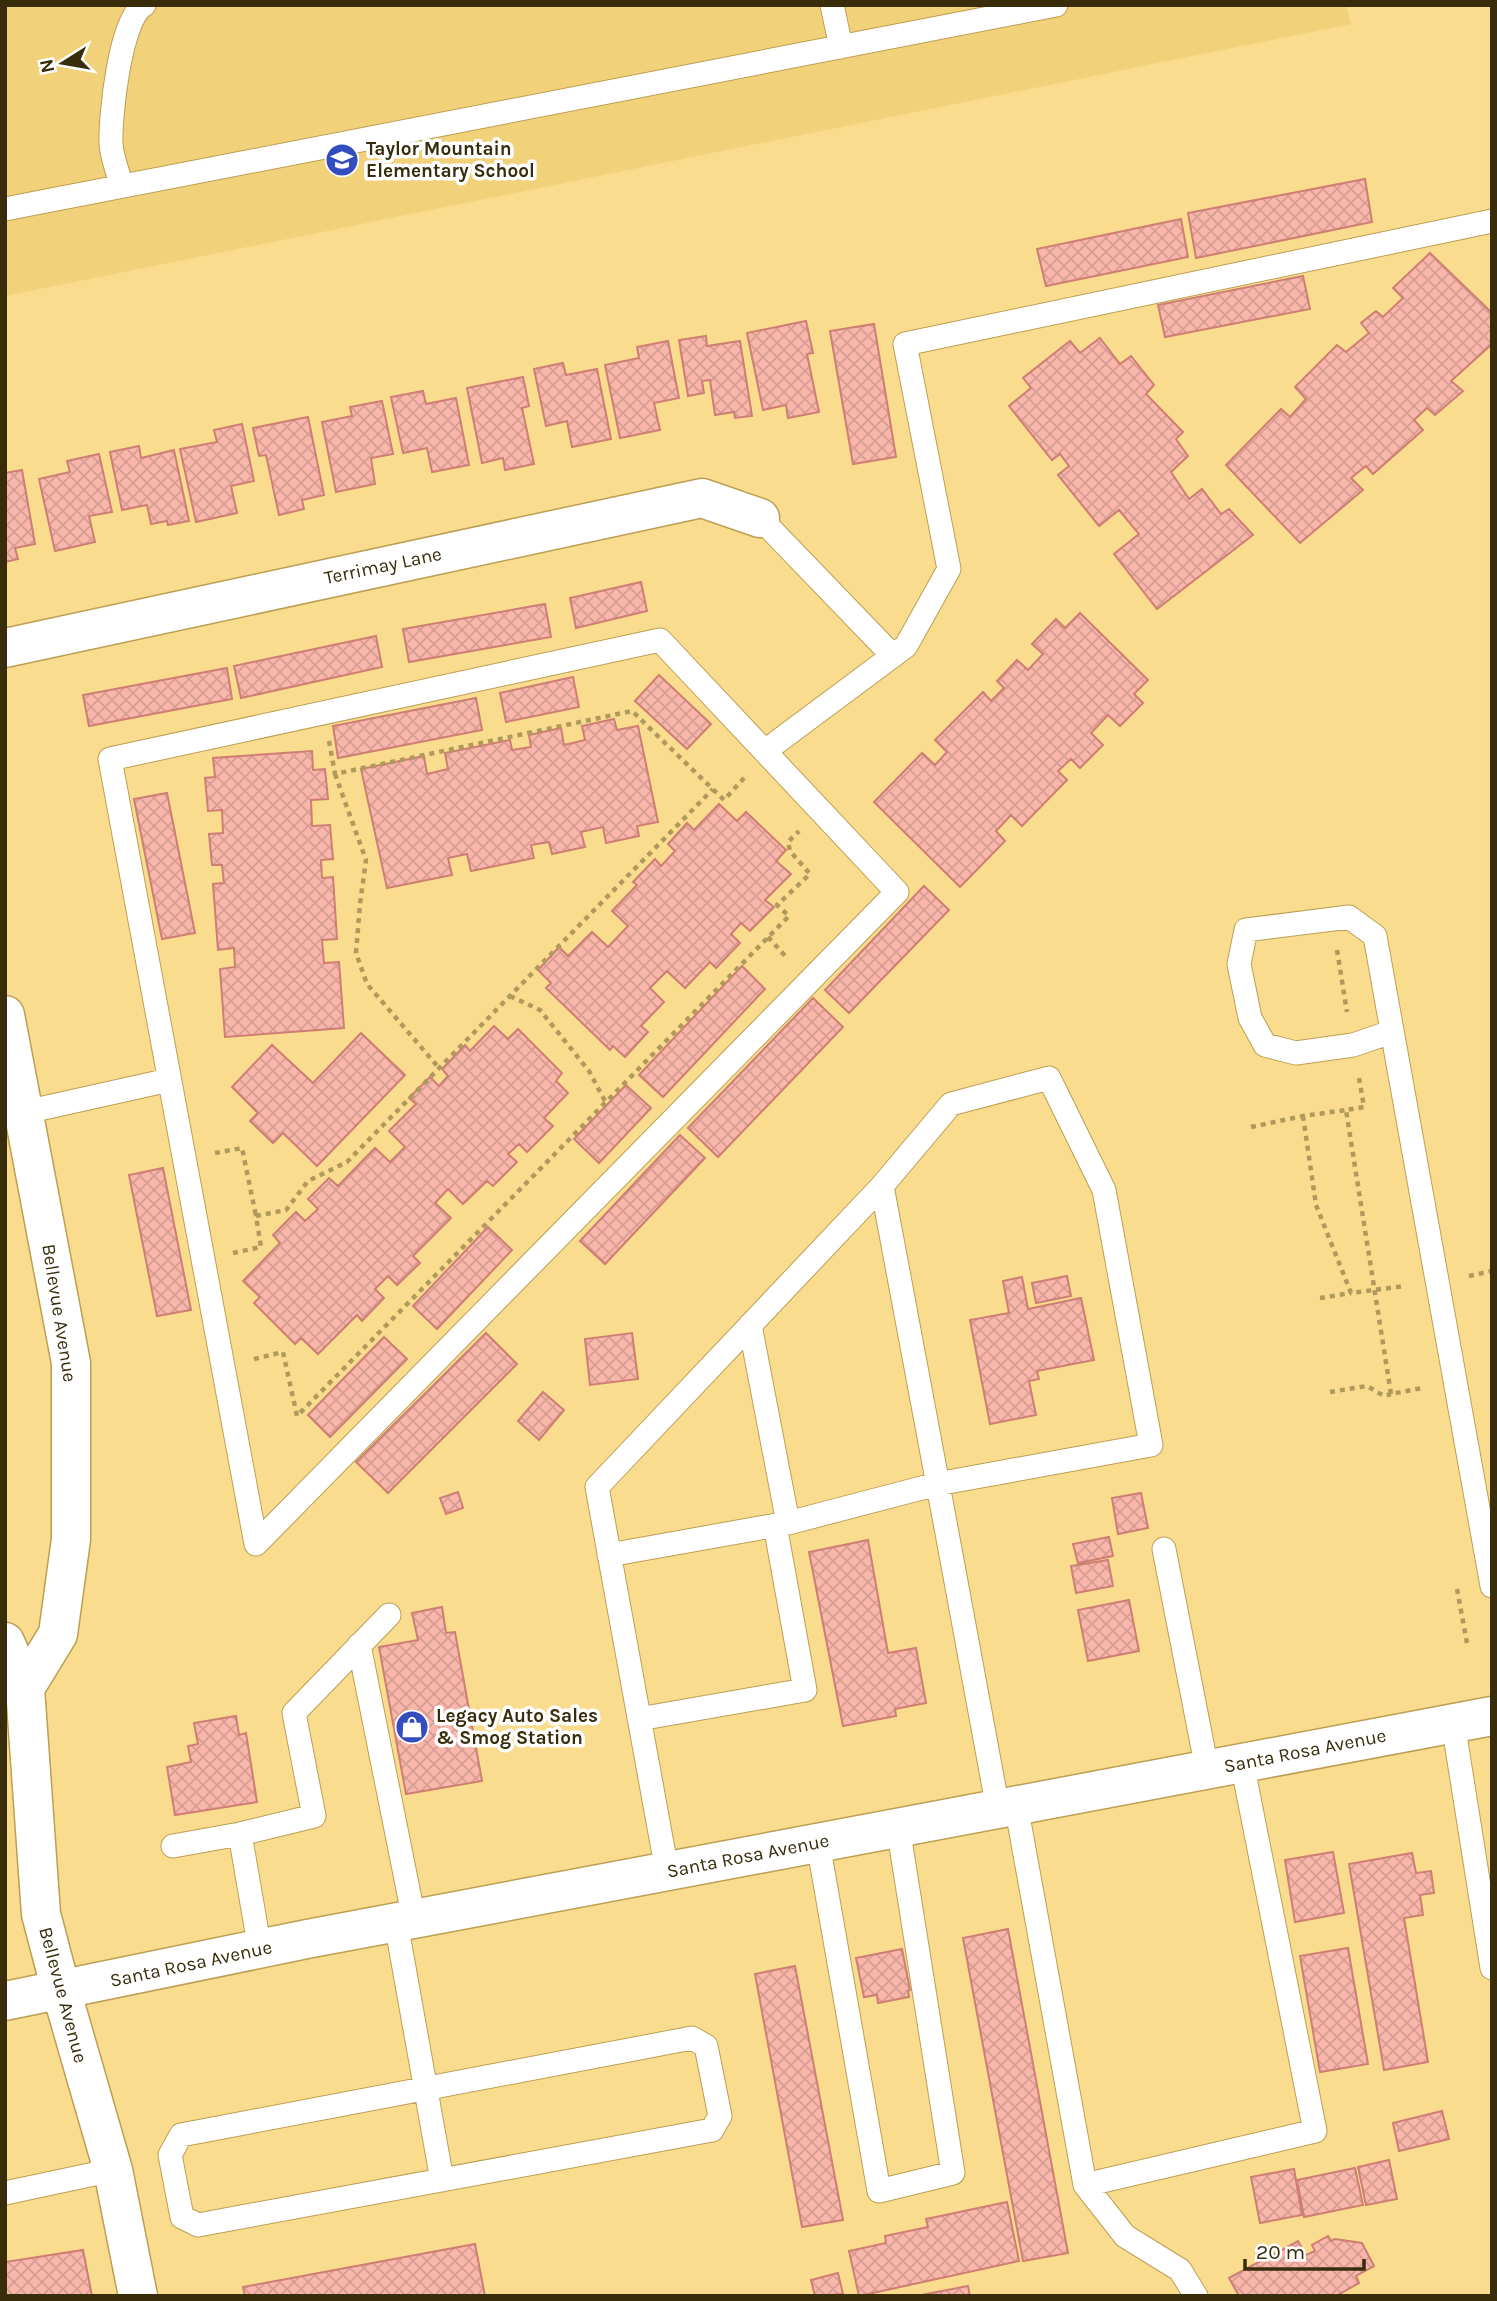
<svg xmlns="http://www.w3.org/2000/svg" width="1497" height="2301" viewBox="0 0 1497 2301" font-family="Karla,sans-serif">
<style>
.built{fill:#f2d17b}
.building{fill:url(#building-cross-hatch);stroke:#ce7e73;stroke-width:2}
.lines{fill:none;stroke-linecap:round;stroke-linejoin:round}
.service-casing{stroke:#bc9f53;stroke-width:25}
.minor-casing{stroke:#bc9f53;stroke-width:41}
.secondary-casing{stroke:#bc9f53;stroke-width:41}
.path{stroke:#b0995c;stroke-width:4.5;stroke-dasharray:5 5;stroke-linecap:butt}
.service{stroke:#fff;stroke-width:23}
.minor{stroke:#fff;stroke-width:38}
.secondary{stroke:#fff;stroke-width:38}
.labels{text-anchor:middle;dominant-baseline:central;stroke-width:7;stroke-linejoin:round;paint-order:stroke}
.poi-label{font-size:19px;font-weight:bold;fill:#382c0b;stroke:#fff;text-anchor:start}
.street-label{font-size:19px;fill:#382c0b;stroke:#fff}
</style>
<defs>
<pattern id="building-cross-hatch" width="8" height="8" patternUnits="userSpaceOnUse" patternTransform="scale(1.75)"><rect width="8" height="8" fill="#f9b6ab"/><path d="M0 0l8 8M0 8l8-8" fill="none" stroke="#d69d92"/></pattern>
</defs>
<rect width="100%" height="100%" fill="#fadc8e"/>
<path class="built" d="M5,5H1346L1351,24L5,296Z"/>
<path class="building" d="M1365,179L1372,222L1196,258L1188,213Z
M1181,219L1188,257L1046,286L1037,249Z
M1430,253L1492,313V344L1451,381L1463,391L1435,415L1427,408L1414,420L1423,430L1373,474L1366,466L1351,478L1363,490L1300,543L1226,465L1281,409L1290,417L1306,399L1295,387L1337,345L1346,352L1369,333L1361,323L1376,311L1383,317L1403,298L1393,288Z
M1303,276L1310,309L1165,337L1158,305Z
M806,321L813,353L807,354L819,412L788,418L786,405L763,410L747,333Z
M874,324L896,457L853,464L830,331Z
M706,336L707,346L740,341L752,416L735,418L734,412L715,415L710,380L702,381L704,393L688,396L679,340Z
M1100,338L1120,364L1131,356L1154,385L1146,394L1183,432L1176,439L1188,456L1171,472L1189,499L1202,489L1221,514L1229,509L1253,535L1157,609L1114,554L1139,534L1119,510L1099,526L1058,475L1069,466L1060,454L1052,460L1009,406L1031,388L1023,378L1070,341L1080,353Z
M668,341L679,398L654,403L660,430L620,438L605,365L639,358L637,347Z
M563,363L566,375L597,369L611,439L572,447L567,421L546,426L534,369Z
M523,377L529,406L522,408L534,464L505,470L503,458L482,463L467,388Z
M423,391L426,404L456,398L469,465L432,472L427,448L403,453L391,397Z
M382,401L393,454L371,458L375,484L336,492L322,422L352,416L350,407Z
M308,417L324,495L302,500L304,509L279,515L266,455L259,456L253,428Z
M242,424L254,481L231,486L237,513L196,522L180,449L217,442L214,430Z
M139,446L141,458L174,450L189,521L168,525L167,521L151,524L147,505L122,510L110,452Z
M99,454L112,512L89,516L95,542L55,551L39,479L70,472L67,461Z
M22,470L35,544L15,548L18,559L5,562V473Z
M641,582L647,611L576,628L570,598Z
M545,604L551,637L409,662L403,629Z
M1080,613L1148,680L1134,694L1143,703L1120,726L1108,715L1091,733L1103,745L1080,768L1071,759L1058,771L1067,780L1022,826L1011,815L996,831L1005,841L960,887L874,802L922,753L935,765L947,752L935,740L983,692L991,701L1004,688L997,681L1017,660L1028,670L1043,654L1032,644L1056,619L1065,628Z
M376,636L382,667L241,698L234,666Z
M227,668L232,699L89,726L83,695Z
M659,675L711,724L687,749L635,701Z
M573,677L579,707L506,722L500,693Z
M476,698L482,730L338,758L333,726Z
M614,719L617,730L638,726L658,822L637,826L639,836L606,843L603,827L581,832L585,847L552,854L549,842L531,845L534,858L471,871L467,854L448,858L452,875L387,888L361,769L424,756L427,774L448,769L445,753L510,740L512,750L531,747L529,735L561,728L564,745L585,740L582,726Z
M312,751L313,770L325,769L328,799L311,800L312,826L330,825L333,859L321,860L322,878L333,877L337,939L322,940L324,963L339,962L344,1028L225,1037L220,969L235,967L234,948L218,950L213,884L224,883L222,865H212L209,834L223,833L222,810L208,811L205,778L215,777L213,758Z
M167,793L195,933L162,939L134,799Z
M719,804L737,821L746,812L786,850L776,861L791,874L765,900L774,907L750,931L741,923L731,934L740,943L716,968L710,962L685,988L667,971L650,988L664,1002L641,1026L648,1032L625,1057L613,1046L610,1050L546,988L551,983L538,970L559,947L568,956L592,932L608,947L628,926L612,911L637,885L633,882L655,859L661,866L675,851L668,844L687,823L694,830Z
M924,886L949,910L849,1013L825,990Z
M742,966L765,989L663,1097L639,1075Z
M813,998L843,1027L718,1157L688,1128Z
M494,1026L508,1039L518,1029L562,1073L556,1081L568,1093L544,1118L553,1126L527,1152L519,1144L508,1154L517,1162L493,1186L487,1181L463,1204L448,1189L435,1203L451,1218L413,1256L420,1263L397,1285L388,1276L375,1289L384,1298L362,1321L357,1315L318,1354L301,1338L295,1344L254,1303L260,1297L243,1281L280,1243L273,1235L296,1212L305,1221L318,1209L308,1199L329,1178L338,1186L375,1148L390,1162L405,1147L389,1131L416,1104L409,1098L430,1077L439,1086L448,1076L442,1069L465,1045L470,1051Z
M361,1033L405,1075L317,1166L283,1133L273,1143L250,1121L258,1113L232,1087L272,1045L313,1083Z
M626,1085L651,1108L599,1163L574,1139Z
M680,1135L705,1158L605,1264L580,1241Z
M163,1168L191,1310L157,1316L129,1175Z
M488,1227L512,1250L437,1329L413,1306Z
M1067,1276L1071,1296L1036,1303L1032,1283Z
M1022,1277L1028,1309L1081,1298L1094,1360L1037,1371L1039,1379L1029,1381L1036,1415L990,1424L970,1320L1009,1313L1003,1281Z
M486,1333L517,1364L388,1493L356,1462Z
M632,1333L638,1379L590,1385L585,1339Z
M384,1337L407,1359L330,1437L308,1415Z
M543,1392L564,1410L539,1440L518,1421Z
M458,1492L463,1508L446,1514L440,1498Z
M1141,1493L1148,1528L1118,1534L1112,1498Z
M1109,1537L1113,1556L1078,1563L1073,1544Z
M868,1540L888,1653L916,1648L926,1703L895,1709L896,1716L843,1726L809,1552Z
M1108,1560L1113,1586L1076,1593L1071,1566Z
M1129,1600L1139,1651L1088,1661L1078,1610Z
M442,1607L446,1633L455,1632L482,1781L406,1794L379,1647L418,1640L412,1613Z
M236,1716L239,1735L246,1733L257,1802L175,1815L167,1767L191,1762L188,1746L198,1744L194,1723Z
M1333,1852L1344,1913L1295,1922L1285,1860Z
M1412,1853L1416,1873L1431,1871L1434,1893L1420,1895L1423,1915L1404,1918L1428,2062L1384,2070L1349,1864Z
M1008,1929L1068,2253L1023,2261L963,1938Z
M1348,1948L1368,2064L1320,2072L1300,1956Z
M902,1949L910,1990L908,1991L909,1997L878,2003L877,1995L864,1997L856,1958Z
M795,1966L843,2220L802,2227L755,1974Z
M1442,2111L1449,2139L1399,2151L1393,2123Z
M1389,2160L1397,2199L1366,2205L1358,2167Z
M1355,2168L1363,2205L1304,2217L1297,2180Z
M1294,2169L1302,2215L1260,2223L1251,2177Z
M1007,2202L1019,2261L859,2296L849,2251L886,2243L885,2236L928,2227L926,2219Z
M1328,2236L1331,2241L1335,2239L1362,2243L1374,2266L1356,2276L1359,2283L1336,2296H1239L1229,2278L1298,2241L1306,2255L1315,2251L1312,2245Z
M475,2244L485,2296H245L243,2287Z
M83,2250L92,2296H5V2262Z
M838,2273L843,2294L815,2296L811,2280Z
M968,2286L970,2296H916Z"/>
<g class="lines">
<defs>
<path id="service" d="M832,5L841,47
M122,186C118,173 112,158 111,144C110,117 120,18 144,5
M5,209L1056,5
M760,518L893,656
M660,640L897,892L256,1544L110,759Z
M765,751L906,646L949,569L905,344L1492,221
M1391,1032L1353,1045L1296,1053L1265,1045L1250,1018L1239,964L1246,930L1349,917L1375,936L1492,1586
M12,1115L169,1080
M750,1325L788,1523L937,1484L1151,1445L1104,1190L1049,1078L951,1104L882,1186C921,1394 960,1601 998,1809
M1164,1549L1207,1769
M609,1555L788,1523
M359,1645L414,1919
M639,1719L805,1690L775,1525
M1453,1723L1492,1968
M1016,1805L1085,2185L1315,2131L1242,1763
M240,1834L314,1816L294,1713L389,1615
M818,1843L879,2191L953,2173L898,1827
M173,1846L240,1834L260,1950
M667,1871L597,1487L882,1186
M396,1923L442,2180
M692,2038L706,2046L720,2116L712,2130L198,2225L182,2217L170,2155L181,2135Z
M1085,2185L1125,2236L1180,2270L1196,2296
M5,2193L113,2170"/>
<path id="minor" d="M5,648L702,498L760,518
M5,1015L71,1363V1539L58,1634L25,1688
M5,1642L25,1688L41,1914L61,1990L113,2170L138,2296"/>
<path id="secondary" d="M5,2001L307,1939L1492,1716"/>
</defs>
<use href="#service" class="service-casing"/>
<use href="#minor" class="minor-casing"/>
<use href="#secondary" class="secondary-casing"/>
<path class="path" d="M329,741L335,774L632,711L724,800L745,777
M335,774L366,860L360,904L356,953L367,984L439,1068
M768,937L788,959
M1337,950L1347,1012
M510,996L540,1010L589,1071L606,1103
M1359,1078L1364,1107L1346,1110L1391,1394L1422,1388L1423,1390
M1303,1116L1316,1205L1351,1293L1405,1286
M1251,1127L1303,1116L1346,1110
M215,1153L242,1148L256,1216
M233,1253L261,1247L256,1216L286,1210L308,1181L347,1162L713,789
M1469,1276L1492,1271
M1320,1298L1351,1293
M254,1359L283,1352L297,1416L789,916L777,905L810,874L790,851L788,842L799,831
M1330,1392L1367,1386L1384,1396L1391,1394
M1457,1589L1467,1643"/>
<use href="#service" class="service"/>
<use href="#minor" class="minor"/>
<use href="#secondary" class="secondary"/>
</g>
<defs>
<symbol id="school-disc" viewBox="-11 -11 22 22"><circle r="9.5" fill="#344dbe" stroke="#fff"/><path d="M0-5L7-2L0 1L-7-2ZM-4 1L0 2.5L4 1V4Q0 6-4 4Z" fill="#fff"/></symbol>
<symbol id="shop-disc" viewBox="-11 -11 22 22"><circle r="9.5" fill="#344dbe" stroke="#fff"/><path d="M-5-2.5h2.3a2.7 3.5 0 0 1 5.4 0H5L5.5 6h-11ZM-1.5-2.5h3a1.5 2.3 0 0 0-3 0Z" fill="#fff"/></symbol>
</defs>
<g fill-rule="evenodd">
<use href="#school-disc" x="323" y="141" width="38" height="38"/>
<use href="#shop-disc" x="393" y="1708" width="38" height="38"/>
</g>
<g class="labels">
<g class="poi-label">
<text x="366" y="149">Taylor Mountain<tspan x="366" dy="22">Elementary School</tspan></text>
<text x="436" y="1716">Legacy Auto Sales<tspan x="436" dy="22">&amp; Smog Station</tspan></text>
</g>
<g class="street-label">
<text transform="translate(383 566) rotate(-12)">Terrimay Lane</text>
<text transform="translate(59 1313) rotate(81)">Bellevue Avenue</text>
<text transform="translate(1305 1751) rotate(-11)">Santa Rosa Avenue</text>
<text transform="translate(748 1856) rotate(-11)">Santa Rosa Avenue</text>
<text transform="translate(191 1964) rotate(-12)">Santa Rosa Avenue</text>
<text transform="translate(63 1995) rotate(75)">Bellevue Avenue</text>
</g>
</g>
<rect width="1497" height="2301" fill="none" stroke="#382c0b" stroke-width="14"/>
<g transform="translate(63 63) rotate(259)" stroke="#ffffff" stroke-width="5" paint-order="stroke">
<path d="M0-5L12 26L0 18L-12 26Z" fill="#382c0b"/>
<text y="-10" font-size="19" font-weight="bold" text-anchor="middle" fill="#382c0b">N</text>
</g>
<path d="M1245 2259v10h119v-10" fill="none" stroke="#382c0b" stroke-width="3.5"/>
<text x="1256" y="2259" font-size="21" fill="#382c0b" stroke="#ffffff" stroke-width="5" paint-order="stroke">20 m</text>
</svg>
